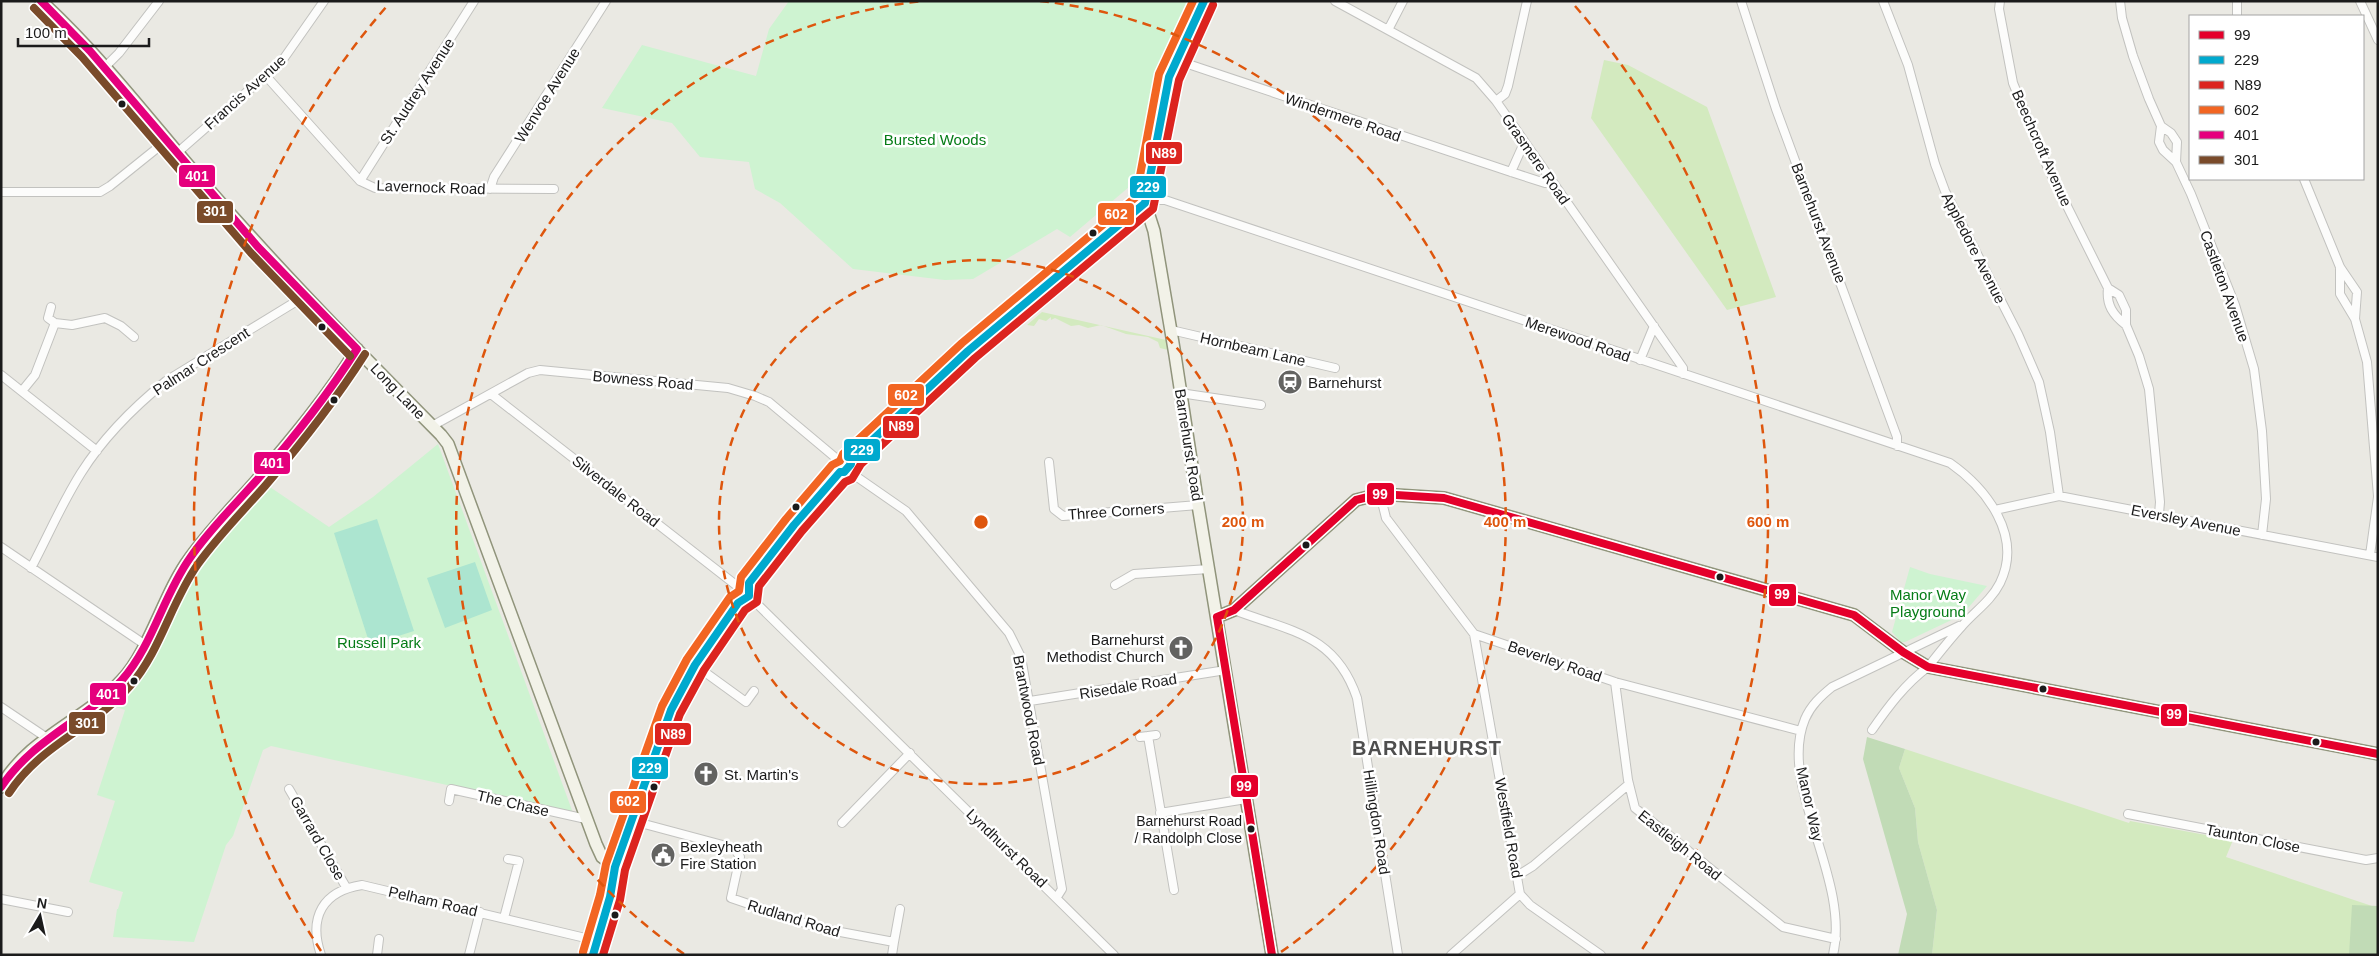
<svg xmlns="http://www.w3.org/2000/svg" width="2379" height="956" viewBox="0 0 2379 956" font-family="Helvetica,sans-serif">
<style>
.grass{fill:#d3eabf}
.forest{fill:#c1dbb6}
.park{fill:#cef3d1}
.pitch{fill:#ace5d0}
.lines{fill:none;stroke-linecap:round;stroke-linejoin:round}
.street-casing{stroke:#c2c2bf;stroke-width:10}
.secondary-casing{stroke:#90947b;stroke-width:14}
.primary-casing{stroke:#a09880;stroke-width:15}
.street{stroke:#fcfcfb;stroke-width:8}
.secondary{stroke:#f2f2e8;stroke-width:11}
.primary{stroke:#f0ebe2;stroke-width:12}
.bus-1-casing{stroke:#fff;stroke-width:11}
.bus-2-casing{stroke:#fff;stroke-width:11}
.bus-3-casing{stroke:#fff;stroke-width:11}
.bus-4-casing{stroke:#fff;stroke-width:11}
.bus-5-casing{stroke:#fff;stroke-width:11}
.bus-6-casing{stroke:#fff;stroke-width:11}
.bus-1{stroke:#e4002b;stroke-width:8}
.bus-2{stroke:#00a9ce;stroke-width:8}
.bus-3{stroke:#dc241f;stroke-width:8}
.bus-4{stroke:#f26522;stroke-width:8}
.bus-5{stroke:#e5007d;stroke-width:8}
.bus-6{stroke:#7a4b2a;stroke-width:8}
.ring{fill:none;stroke:#de560d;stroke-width:2.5;stroke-dasharray:9 6}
.bus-dot{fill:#1b1b1b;stroke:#fff;stroke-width:2}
.labels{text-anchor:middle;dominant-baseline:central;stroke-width:5;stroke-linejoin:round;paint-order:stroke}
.bus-label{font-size:14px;fill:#1b1b1b;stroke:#fff;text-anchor:end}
.street-label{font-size:15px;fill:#1b1b1b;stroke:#fff}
.park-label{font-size:15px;fill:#067c17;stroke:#fff}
.poi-label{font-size:15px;fill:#1b1b1b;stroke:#fff;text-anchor:start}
.district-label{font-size:20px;font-weight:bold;letter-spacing:1px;fill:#4e4e4e;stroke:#fff}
.centre{fill:#de560d;stroke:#fff;stroke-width:2.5}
.ring-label{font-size:15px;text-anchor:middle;font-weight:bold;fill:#de560d;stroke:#fff;stroke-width:5;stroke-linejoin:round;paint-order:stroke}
.line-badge{stroke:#fff;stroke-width:2}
.badge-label{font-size:14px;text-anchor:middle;font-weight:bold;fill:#fff}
</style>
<rect width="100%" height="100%" fill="#eae9e3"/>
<path class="grass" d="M1604,60L1628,65L1707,107L1776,297L1727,310L1591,118Z
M1026,309L1037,311L1022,325L1010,323Z
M1042,312L1166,340L1168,350L1160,348L1158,342L1148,337L1126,334L1101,325L1088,328L1079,325L1071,326L1055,318L1051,320V317L1046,321L1039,319L1034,326L1027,325Z
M1905,749L2129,823L2130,821L2233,840L2226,857L2378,908V955H1932L1937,910L1918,842L1915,808L1899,768Z"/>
<path class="forest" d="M1867,737L1905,749L1899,768L1915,808L1918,842L1937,910L1932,955H1898L1907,914L1863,759Z
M2352,905L2378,906V955H2349Z"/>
<path class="park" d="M789,1H1192L1154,84L1143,158L1129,187L1070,237L1057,229L973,279L945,280L853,269L780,203L755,189L749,162L700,157L672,123L602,108L642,45L756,76L769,29Z
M438,444L573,813L271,746L263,750L233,836L226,845L194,942L113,937L117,909H118L123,892L89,882L115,801L97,795L125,710L107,704L139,673L197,560L264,483L329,527L373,497Z
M1910,567L1930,574L1987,586L1962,615L1905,642H1901L1892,632Z"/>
<path class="pitch" d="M377,519L414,631L370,645L334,533Z
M475,562L492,610L445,628L427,578Z"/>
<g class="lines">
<defs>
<path id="street" d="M1335,1L1476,78L1496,101L1683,368V374
M1741,1L1776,109L1897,437V446
M1883,1L1908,65L1935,164L1945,191L2018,334L2039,382L2050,432L2059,496
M2000,1L1999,9L2013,83L2047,166L2108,288L2119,295L2126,310V325L2139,356L2149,389L2160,502L2159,514
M2120,1L2122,18L2133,56L2149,99L2161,126L2171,133L2177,142L2176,162
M2360,1L2378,40
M2237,16V1
M1388,30L1403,1
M1176,60L1511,172L1545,183L1551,181
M105,67L119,53L159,1
M266,76L360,181L375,188L554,189
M1496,101L1505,94L1508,86L1527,1
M2161,126L2159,142L2163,150L2176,162L2191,194L2235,305L2254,369L2262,431L2266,499L2262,535
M177,153L282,61L324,1
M1511,172L1524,143
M2304,179L2340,267L2357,292L2355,319
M360,181L474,1
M490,189L494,177L606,1
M1,192H100L110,186L166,141
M1145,203L1154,200H1165L1950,463C1987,489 2023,536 2000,583C1991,601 1974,612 1962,626C1950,639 1939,653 1928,667C1905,684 1888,707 1872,730
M2340,267V294L2355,319L2367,362L2378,496
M2108,288C2106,305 2113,315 2126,325
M55,323L72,325L105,318L121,326L134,337
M1171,330L1335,368
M1640,360L1654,326
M1,375L97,451
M22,391L35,375L55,323L48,318L51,307
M1180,393L1261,405
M491,394L741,589
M432,426L528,373L540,370L728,388L755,396L769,402L843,464
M1049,462L1054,509L1063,516L1198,505
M847,470L906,511L1009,633L1021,657L1062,889L1057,897
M1380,494L1386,518L1474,634L1615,682L1801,731
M1995,510L2059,496L2378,557
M1,547L144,644
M2370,555L2378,497
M31,568C48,536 62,503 81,473C103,438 134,407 166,381L305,296
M1115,585L1134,574L1209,569
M749,596L1114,955
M1234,610C1288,631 1335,633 1357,698L1398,955
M1474,634L1520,894L1530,905L1601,955
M695,665L746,702L754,691
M1615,682L1628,780L1635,808L1783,927L1836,939
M1030,701L1226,670
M1,707L47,738
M1148,736L1174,890
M1140,737L1156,735
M289,789L346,887
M449,801L451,789L586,819
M1160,813L1246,799
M2128,814L2366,860L2378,858
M633,821L734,848L740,857L731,898L819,928L894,942L892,955
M842,823L910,753
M1517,876L1533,866L1629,784
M1,899L68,912
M504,918L519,861L508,859
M894,942L900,909
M321,955C308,917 323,891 362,885L598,941
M377,955L379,939
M469,955L480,912
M1451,955L1520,894
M1833,955C1851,878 1777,786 1805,719C1811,705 1821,696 1832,687L1959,626"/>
<path id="secondary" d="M41,1C104,59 156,129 212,193C285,277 363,356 441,435L448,444L596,844L602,857L615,867
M1145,203L1154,231L1175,355L1198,505L1272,955
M1217,617L1234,610L1356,500L1380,494L1444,498L1854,615L1903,652L1928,667L2378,754
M1,787C28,738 86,720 122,680C150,650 164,593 190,558C210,530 234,506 256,481C292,439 328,396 357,349"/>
<path id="primary" d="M593,955L610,897L615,867L671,710L695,665L738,603L741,589L749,583L847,461H850C911,399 976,343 1042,288C1077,260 1109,230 1145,203L1169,77L1204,1"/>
</defs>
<use href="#street" class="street-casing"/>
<use href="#secondary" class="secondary-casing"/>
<use href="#primary" class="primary-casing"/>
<use href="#street" class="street"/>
<use href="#secondary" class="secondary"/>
<use href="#primary" class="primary"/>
<defs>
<path id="bus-1" d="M1217,617L1234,610L1356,500L1380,494L1444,498L1854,615L1903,652L1928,667L2378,754
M1217,617L1272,955"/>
<path id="bus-2" d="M593,955L610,897L615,867L671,710L695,665L738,603L749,596V583L794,525L840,472H844L851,464L850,461L968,351L1145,203L1169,77L1204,1"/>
<path id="bus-3" d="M603,955L620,900L625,870L680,714L704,670L745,610L757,602L759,586L802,531L845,482L852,479L861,464L975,358L1153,209L1179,80L1213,5"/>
<path id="bus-4" d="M583,952L600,895L606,864L662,706L687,659L730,597L739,591L741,577L786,519L832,465L840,461L843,454L962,343L1136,197L1159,74L1193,1"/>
<path id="bus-5" d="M41,1L90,51L258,247L357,349
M1,787C35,737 84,722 122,680C153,645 163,596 190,558C209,530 234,506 256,481C293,439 327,396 357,349"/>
<path id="bus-6" d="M34,8L82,57L251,253L350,356
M9,793C42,743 94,728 130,686C161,650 171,602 198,564C218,536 242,512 265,486C301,444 335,401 365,354"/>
</defs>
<use href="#bus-1" class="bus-1-casing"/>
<use href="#bus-2" class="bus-2-casing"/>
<use href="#bus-3" class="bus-3-casing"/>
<use href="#bus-4" class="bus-4-casing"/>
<use href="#bus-5" class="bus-5-casing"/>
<use href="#bus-6" class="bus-6-casing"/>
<use href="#bus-1" class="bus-1"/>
<use href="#bus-2" class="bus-2"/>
<use href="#bus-3" class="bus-3"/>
<use href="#bus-4" class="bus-4"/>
<use href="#bus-5" class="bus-5"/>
<use href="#bus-6" class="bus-6"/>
</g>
<g class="ring">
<circle cx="981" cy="522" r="262"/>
<path d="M684 954A524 524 0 0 1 922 1M1040 1A524 524 0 0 1 1278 954"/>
<path d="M321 951A787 787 0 0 1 387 6M1575 6A787 787 0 0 1 1641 951"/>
</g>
<defs>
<symbol id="station-disc" viewBox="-11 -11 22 22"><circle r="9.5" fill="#636361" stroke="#fff"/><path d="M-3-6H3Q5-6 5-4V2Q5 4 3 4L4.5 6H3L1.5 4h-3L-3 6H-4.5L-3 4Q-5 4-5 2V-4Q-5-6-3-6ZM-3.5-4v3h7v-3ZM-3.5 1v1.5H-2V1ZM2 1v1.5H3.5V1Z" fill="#fff"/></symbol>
<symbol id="church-disc" viewBox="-11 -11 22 22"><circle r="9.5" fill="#636361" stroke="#fff"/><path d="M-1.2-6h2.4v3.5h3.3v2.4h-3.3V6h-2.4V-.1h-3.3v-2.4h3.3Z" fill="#fff"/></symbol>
<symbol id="civic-disc" viewBox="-11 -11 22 22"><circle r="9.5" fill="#636361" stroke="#fff"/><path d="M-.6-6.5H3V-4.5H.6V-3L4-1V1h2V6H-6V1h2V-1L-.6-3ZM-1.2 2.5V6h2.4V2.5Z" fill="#fff"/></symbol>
</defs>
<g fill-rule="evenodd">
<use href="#station-disc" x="1276" y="368" width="28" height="28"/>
<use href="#church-disc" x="1167" y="634" width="28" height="28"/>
<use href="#church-disc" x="692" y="760" width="28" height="28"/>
<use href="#civic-disc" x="649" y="841" width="28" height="28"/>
</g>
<g class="bus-dot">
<circle cx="122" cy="104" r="4.5"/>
<circle cx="1093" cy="233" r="4.5"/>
<circle cx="322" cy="327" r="4.5"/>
<circle cx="334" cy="400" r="4.5"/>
<circle cx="796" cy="507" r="4.5"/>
<circle cx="1306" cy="545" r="4.5"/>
<circle cx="1720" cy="577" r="4.5"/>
<circle cx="134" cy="681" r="4.5"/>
<circle cx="2043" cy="689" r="4.5"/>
<circle cx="2316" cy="742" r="4.5"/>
<circle cx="654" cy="787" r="4.5"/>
<circle cx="1251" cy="829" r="4.5"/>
<circle cx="615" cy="915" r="4.5"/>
</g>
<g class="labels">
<g class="bus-label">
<text x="1242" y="821">Barnehurst Road<tspan x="1242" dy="17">/ Randolph Close</tspan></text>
</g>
<g class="street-label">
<text transform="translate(417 91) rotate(-57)">St. Audrey Avenue</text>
<text transform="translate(245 92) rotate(-42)">Francis Avenue</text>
<text transform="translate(547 95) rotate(-58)">Wenvoe Avenue</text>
<text transform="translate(1343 117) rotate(19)">Windermere Road</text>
<text transform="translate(2042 148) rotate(66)">Beechcroft Avenue</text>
<text transform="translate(1536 159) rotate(55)">Grasmere Road</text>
<text transform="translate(431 187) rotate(2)">Lavernock Road</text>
<text transform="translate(1819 223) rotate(69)">Barnehurst Avenue</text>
<text transform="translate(1974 248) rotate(63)">Appledore Avenue</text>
<text transform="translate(2225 286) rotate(70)">Castleton Avenue</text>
<text transform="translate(1578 339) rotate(19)">Merewood Road</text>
<text transform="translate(1253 349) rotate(13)">Hornbeam Lane</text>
<text transform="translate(201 361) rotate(-33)">Palmar Crescent</text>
<text transform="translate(643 380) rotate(5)">Bowness Road</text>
<text transform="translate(398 391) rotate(46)">Long Lane</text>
<text transform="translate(1189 445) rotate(81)">Barnehurst Road</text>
<text transform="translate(616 491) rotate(38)">Silverdale Road</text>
<text transform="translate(1116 511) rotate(-4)">Three Corners</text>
<text transform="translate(2186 520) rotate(11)">Eversley Avenue</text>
<text transform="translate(1555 661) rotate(19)">Beverley Road</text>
<text transform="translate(1128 686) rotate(-9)">Risedale Road</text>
<text transform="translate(1029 710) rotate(79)">Brantwood Road</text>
<text transform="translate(513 803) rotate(13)">The Chase</text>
<text transform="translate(1810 804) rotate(77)">Manor Way</text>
<text transform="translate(1377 822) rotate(81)">Hillingdon Road</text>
<text transform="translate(1509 828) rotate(80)">Westfield Road</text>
<text transform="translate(318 838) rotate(60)">Garrard Close</text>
<text transform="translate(2253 838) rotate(11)">Taunton Close</text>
<text transform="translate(1680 845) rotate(39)">Eastleigh Road</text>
<text transform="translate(1007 848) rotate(44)">Lyndhurst Road</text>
<text transform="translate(433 901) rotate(13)">Pelham Road</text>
<text transform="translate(794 918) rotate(17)">Rudland Road</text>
</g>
<g class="park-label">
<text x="935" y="139">Bursted Woods</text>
<text x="1928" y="594">Manor Way<tspan x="1928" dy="17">Playground</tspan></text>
<text x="379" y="642">Russell Park</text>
</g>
<g class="poi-label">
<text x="1308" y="382">Barnehurst</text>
<text x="1164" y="639" text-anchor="end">Barnehurst<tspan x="1164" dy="17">Methodist Church</tspan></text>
<text x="724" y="774">St. Martin's</text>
<text x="680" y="846">Bexleyheath<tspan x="680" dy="17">Fire Station</tspan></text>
</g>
<g class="district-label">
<text x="1427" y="748">BARNEHURST</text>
</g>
</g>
<circle cx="981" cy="522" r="8" class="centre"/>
<g class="ring-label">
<text x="1243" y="527">200 m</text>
<text x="1505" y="527">400 m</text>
<text x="1768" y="527">600 m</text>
</g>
<g class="line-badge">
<rect x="1145" y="141" width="38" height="24" rx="5" fill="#dc241f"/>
<rect x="178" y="164" width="38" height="24" rx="5" fill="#e5007d"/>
<rect x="1129" y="175" width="38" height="24" rx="5" fill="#00a9ce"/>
<rect x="196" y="200" width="38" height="24" rx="5" fill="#7a4b2a"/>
<rect x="1097" y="202" width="38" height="24" rx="5" fill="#f26522"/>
<rect x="887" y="383" width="38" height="24" rx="5" fill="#f26522"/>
<rect x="882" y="415" width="38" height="24" rx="5" fill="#dc241f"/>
<rect x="843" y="438" width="38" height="24" rx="5" fill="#00a9ce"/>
<rect x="253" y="451" width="38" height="24" rx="5" fill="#e5007d"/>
<rect x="1366" y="482" width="29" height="24" rx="5" fill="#e4002b"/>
<rect x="1768" y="583" width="29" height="24" rx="5" fill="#e4002b"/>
<rect x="89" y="682" width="38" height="24" rx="5" fill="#e5007d"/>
<rect x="2160" y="703" width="28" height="24" rx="5" fill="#e4002b"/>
<rect x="68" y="711" width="38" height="24" rx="5" fill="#7a4b2a"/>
<rect x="654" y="722" width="38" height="24" rx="5" fill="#dc241f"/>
<rect x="631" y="756" width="38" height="24" rx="5" fill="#00a9ce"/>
<rect x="1230" y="774" width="29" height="24" rx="5" fill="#e4002b"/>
<rect x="609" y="790" width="38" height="24" rx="5" fill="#f26522"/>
</g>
<g class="badge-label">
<text x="1164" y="158">N89</text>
<text x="197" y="181">401</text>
<text x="1148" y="192">229</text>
<text x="215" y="216">301</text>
<text x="1116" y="219">602</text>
<text x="906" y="400">602</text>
<text x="901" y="431">N89</text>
<text x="862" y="455">229</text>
<text x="272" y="468">401</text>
<text x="1380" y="499">99</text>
<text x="1782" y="599">99</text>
<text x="108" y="699">401</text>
<text x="2174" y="719">99</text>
<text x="87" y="728">301</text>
<text x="673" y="739">N89</text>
<text x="650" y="773">229</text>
<text x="1244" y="791">99</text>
<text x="628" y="806">602</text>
</g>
<rect width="2379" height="956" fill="none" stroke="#1b1b1b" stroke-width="5"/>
<rect x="2189" y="15" width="175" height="165" fill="#ffffff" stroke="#a4a4a4"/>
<rect x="2199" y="31" width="25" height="8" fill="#e4002b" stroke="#a4a4a4"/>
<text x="2234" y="40" font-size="15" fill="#1b1b1b">99</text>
<rect x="2199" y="56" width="25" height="8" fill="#00a9ce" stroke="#a4a4a4"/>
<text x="2234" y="65" font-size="15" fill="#1b1b1b">229</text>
<rect x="2199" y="81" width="25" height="8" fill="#dc241f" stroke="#a4a4a4"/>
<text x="2234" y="90" font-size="15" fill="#1b1b1b">N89</text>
<rect x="2199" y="106" width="25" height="8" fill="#f26522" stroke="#a4a4a4"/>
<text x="2234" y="115" font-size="15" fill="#1b1b1b">602</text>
<rect x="2199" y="131" width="25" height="8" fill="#e5007d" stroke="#a4a4a4"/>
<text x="2234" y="140" font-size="15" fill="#1b1b1b">401</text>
<rect x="2199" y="156" width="25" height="8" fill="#7a4b2a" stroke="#a4a4a4"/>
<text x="2234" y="165" font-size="15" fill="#1b1b1b">301</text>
<g transform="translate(40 916) rotate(9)" stroke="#ffffff" stroke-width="4" paint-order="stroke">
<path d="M0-4L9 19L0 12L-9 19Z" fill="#1b1b1b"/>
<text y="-8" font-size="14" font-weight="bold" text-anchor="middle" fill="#1b1b1b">N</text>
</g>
<path d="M18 38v8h131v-8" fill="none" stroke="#1b1b1b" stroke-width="2.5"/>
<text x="25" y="38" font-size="15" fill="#1b1b1b" stroke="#ffffff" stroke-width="4" paint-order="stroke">100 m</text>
</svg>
